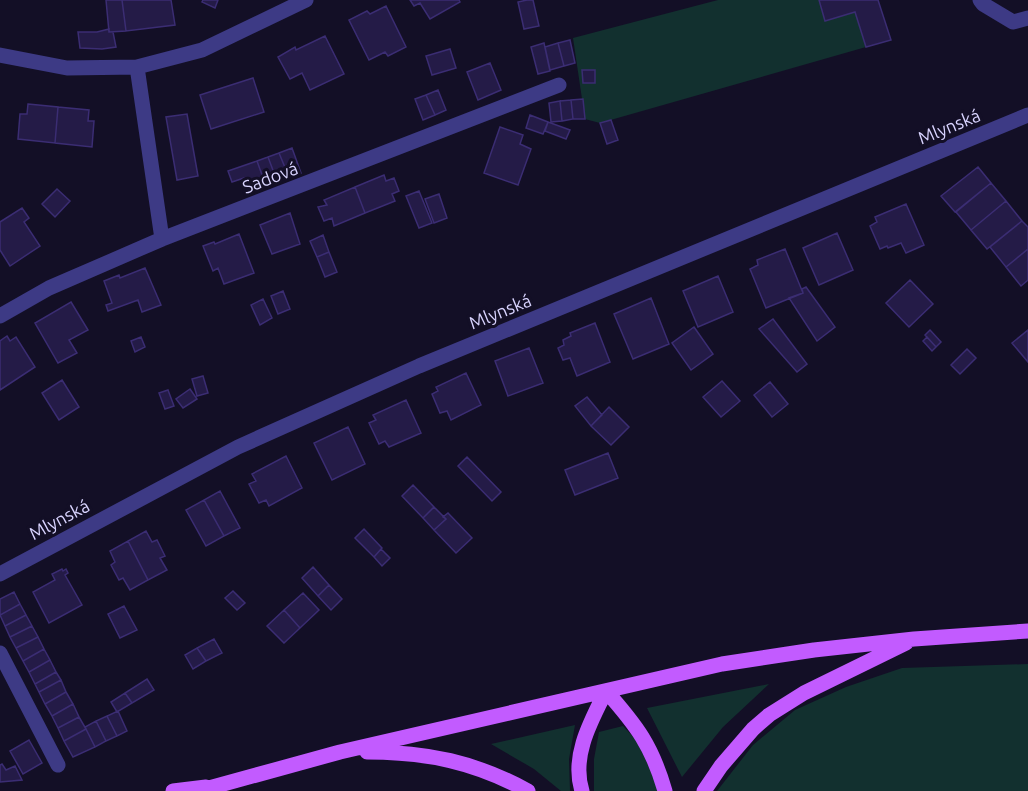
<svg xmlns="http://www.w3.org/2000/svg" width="1028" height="791" viewBox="0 0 1028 791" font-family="Ubuntu,sans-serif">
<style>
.green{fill:#12302f}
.building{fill:#241b47;stroke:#3b2d73;stroke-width:1.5}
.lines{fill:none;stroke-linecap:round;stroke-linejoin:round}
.minor{stroke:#3d3a85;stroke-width:15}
.major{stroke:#c25bff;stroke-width:15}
.labels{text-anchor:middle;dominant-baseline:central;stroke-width:6;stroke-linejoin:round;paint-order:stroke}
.street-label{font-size:18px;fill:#d9d4ff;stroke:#130f26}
</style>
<rect width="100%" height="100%" fill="#130f26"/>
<path class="green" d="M718,0H819L855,12L866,47L600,123L585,119L573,38Z
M1028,664V791H717L753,745L795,710L846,687L902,668Z
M769,684L723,727L682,777L647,708Z
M575,725L569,759L570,791H561L534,769L491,744Z
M623,726L638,742L659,791H594V759L599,732Z"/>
<path class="building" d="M106,0H122L126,31L109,32Z
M122,0H171L175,25L126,31Z
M203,0H218L215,8L202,2Z
M410,0H459L460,2L430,19L420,3L414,6Z
M527,0H533L539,26L524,29L518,2Z
M819,0H878L891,40L866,47L855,12L825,21Z
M386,6L406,47L388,56L385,52L369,60L349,20L367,11L370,14Z
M109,29V32H113L116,47L102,49L80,48L78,32H97Z
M325,36L344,74L310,90L302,73L290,79L278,57L295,47L296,50Z
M570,40L575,63L564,66L558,43Z
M544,43L550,71L538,74L531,47Z
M558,43L564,66L550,70L545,47Z
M450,49L456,68L432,75L426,56Z
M490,63L501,90L478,100L467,72Z
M582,70H595V83H583Z
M253,78L264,112L211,129L200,95Z
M438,90L446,110L435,115L426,95Z
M426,95L435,115L423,120L415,99Z
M583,99L585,119H573L571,100Z
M571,100L573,119L562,121L560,101Z
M560,101L562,121L551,122L549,103Z
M28,104L58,107L55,143L18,139L20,114H27Z
M58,107L89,110L88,121H94L92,147L55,143Z
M187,114L198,176L177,180L166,117Z
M530,115L548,122L543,134L526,128Z
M611,120L618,140L607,144L600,123Z
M548,122L570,130L566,139L545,131Z
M500,127L523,135L520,144L531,149L518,185L484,173Z
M292,148L301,173L289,177L279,153Z
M279,153L289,177L277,181L268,157Z
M268,157L277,181L266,186L257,161Z
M257,161L266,186L249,192L244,178L232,182L228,171Z
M978,167L991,183L955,212L941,196Z
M384,175L386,181L394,178L399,191L392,194L395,201L365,213L355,187Z
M991,183L1006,201L971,230L956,212Z
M355,187L365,213L334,226L332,218L324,221L318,207L327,205L324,200Z
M57,189L70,201L55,217L42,204Z
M419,191L432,223L419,228L406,196Z
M439,194L447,218L434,223L425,199Z
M1006,201L1022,221L987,249L971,230Z
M906,204L924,245L906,253L901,243L888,248L887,246L880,249L870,226L877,222L875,217Z
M22,208L29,218L24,222L40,246L10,266L0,250V222Z
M290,213L300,244L272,254L260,225Z
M1022,221L1028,227V249L1006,267L990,247Z
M837,233L853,270L819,285L803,248Z
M239,234L254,273L224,284L218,268L213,271L203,246L214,242L215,244Z
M323,235L329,252L317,257L310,241Z
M785,249L803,293L766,308L750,269L758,265L757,260Z
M1028,249V280L1021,286L1006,267Z
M329,252L337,272L325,277L317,257Z
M145,268L161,305L142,312L138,300L108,311L106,305L112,303L104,281L119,275L120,278Z
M718,276L733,312L698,327L683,291Z
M910,280L933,304L909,327L886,303Z
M806,287L835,327L817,341L789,298L803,293L802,289Z
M283,291L290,309L278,314L271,296Z
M651,298L669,344L633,359L614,314Z
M263,299L272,318L260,325L251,305Z
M71,302L88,330L69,340L77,353L58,363L35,323Z
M773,319L807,364L797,372L759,329Z
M595,323L610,362L577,376L570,358L563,360L558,348L564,345L563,340L571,336L570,333Z
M694,327L713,354L691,370L672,343Z
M930,330L941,342L936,347L925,335Z
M1028,330V362L1012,343Z
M7,336L10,341L16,337L35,367L0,390V341Z
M141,337L145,347L135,352L131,341Z
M927,337L936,347L932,351L923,341Z
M529,348L543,383L508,396L495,361Z
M967,349L976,358L960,374L951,365Z
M466,373L481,405L451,420L447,411L440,413L432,394L438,391L436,387Z
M203,376L208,393L197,396L192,379Z
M62,380L79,407L59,420L42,393Z
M722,381L740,401L721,417L703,397Z
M770,382L788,404L772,417L754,395Z
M190,389L197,399L183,408L176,399Z
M168,390L174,406L165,409L159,393Z
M587,397L602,415L591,426L575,406Z
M406,400L421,433L389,447L385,441L379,444L369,423L376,420L373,415Z
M609,407L629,427L611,445L591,426Z
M348,427L365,464L332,480L314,443Z
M608,453L618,478L575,495L565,470Z
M286,456L302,488L269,506L266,500L259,503L249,484L256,481L252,474Z
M467,457L501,492L492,501L458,466Z
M413,485L434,507L423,518L402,496Z
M220,491L240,528L224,536L204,500Z
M204,500L224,536L206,546L186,510Z
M434,507L446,519L434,530L423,518Z
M448,513L472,538L456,553L434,530L446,519L443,517Z
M364,529L382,548L374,557L355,538Z
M146,531L152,542L157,540L165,556L160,558L167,570L148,580L128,541Z
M128,541L148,580L130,590L123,578L119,580L111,565L115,562L110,551Z
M381,549L390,558L382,566L374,557Z
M313,567L329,585L318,596L302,578Z
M62,569L63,571L66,569L68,573L65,575L82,605L49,623L33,592L55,580L52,574Z
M329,585L342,599L331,610L318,596Z
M233,591L245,603L237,610L225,598Z
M14,592L20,604L0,615V599Z
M303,593L319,610L300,628L284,610Z
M20,604L26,615L5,626L0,615Z
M124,606L137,630L120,638L108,614Z
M284,610L300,628L284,643L267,626Z
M26,615L32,626L10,637L5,626Z
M32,626L38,637L16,648L10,637Z
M38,637L44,649L23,661L16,648Z
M214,639L222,653L206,661L197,648Z
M197,648L206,661L193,669L185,655Z
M44,649L50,660L29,672L23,661Z
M50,660L56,672L35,684L29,672Z
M56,672L61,680L39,692L35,684Z
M147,679L154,690L132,703L125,693Z
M61,680L66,692L45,704L39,692Z
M66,692L73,704L52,716L45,704Z
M125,693L132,703L117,712L111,702Z
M73,704L79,717L58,728L52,716Z
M118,711L127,731L117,736L107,716Z
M107,716L117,736L106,741L96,721Z
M79,717L86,729L64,741L58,728Z
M96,721L106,741L95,747L85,727Z
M86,729L95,747L73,757L64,741Z
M29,740L42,763L23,774L10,751Z
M2,764L6,770L15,766L22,780L0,782V765Z"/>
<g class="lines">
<path class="minor" d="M980,0L983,4L1013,22L1028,18
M0,55L67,68L137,67L202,50L306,0
M137,67L162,239
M0,316L49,288L162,239L559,85
M0,574L238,447L419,366L1028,115
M0,653L58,765"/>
<path class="major" d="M606,691C637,726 652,746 665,791
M367,752C427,752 475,762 528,791
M173,791L206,787
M198,791L340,752L722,664L814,650L914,639L1028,631
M582,791C571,756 591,721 606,691
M704,791L721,766L753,729L769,715L804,693L906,643"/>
</g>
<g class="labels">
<g class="street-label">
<text transform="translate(949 126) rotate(-22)">Mlynská</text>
<text transform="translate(270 177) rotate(-21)">Sadová</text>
<text transform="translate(500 311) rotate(-22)">Mlynská</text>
<text transform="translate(59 519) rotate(-28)">Mlynská</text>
</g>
</g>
</svg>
